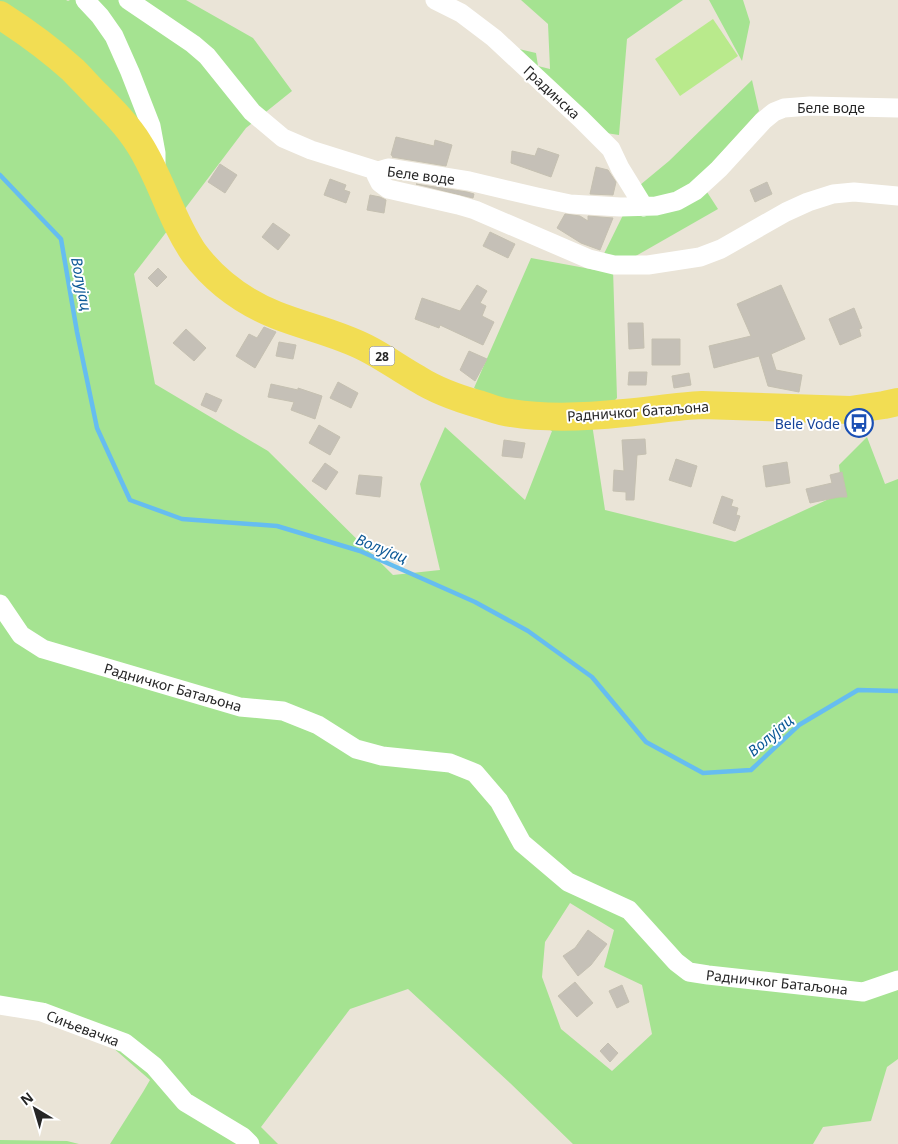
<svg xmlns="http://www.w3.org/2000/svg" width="898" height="1144" viewBox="0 0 898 1144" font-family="'Noto Sans',sans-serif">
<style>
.green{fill:#a5e391;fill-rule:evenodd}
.pitch{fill:#b9ea8c}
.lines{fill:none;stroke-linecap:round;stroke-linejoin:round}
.stream{stroke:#66bdf0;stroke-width:4.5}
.building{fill:#c5c0b7;stroke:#c5c0b1}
.street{stroke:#fff;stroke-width:19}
.primary{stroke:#f2dd53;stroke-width:28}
.labels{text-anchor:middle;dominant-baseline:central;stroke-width:4;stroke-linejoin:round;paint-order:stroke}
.shield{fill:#fff;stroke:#676767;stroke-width:1}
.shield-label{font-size:12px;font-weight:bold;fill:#262626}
.street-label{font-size:14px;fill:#262626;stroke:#fff}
.transit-label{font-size:14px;fill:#164399;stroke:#fff;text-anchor:end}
.water-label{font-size:15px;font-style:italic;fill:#0b5896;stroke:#fff}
</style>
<rect width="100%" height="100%" fill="#eae4d7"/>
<path class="green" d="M0,0H66L68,1L70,0H186L253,38L292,91L246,128L184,210L0,5Z
M521,0H683L627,39L619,135L606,133L519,49L536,53L538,66L550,69L548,24Z
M709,0H743L750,22L742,61Z
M0,28L84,94L136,153L171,226L134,274L155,384L268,451L393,575L440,570L420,484L445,427L525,500L552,431L474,388L531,258L596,270L624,213L640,185L669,161L752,80L759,111L698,178L718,209L613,269L617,398L592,424L605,510L735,542L842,493L839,465L867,437L885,484L898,479V1059L887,1067L871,1121L823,1127L813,1144H573L510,1083L408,989L350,1009L261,1127L278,1144H110L143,1092L150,1080L80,1019L0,999ZM570,903L614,930L604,967L642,985L652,1034L612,1071L561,1029L542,977L545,942Z
M0,1140L67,1141L79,1144H0Z"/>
<path class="pitch" d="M713,19L738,56L680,96L655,59Z"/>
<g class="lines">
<path class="stream" d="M0,175L61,239L77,332L97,428L130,500L182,519L277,526L360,551L475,602L528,631L592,677L646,742L703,773L751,770L799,725L858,690L898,691"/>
</g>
<path class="building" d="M396,137L434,146L435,140L452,145L446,166L392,157L393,156L391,155Z
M538,148L559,155L551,177L511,163L512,151L535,156Z
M220,164L237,175L225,193L208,182Z
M596,167L608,170L616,182L613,195L590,194Z
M330,179L346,185L344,190L350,192L346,203L324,195Z
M767,182L772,194L755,202L750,190Z
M416,184L467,192L474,194L473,198Z
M370,195L380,197L386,200L384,213L367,210Z
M565,214L580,216L588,221V216L613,218L600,250L581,243L557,228Z
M273,223L290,235L278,250L262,237Z
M490,232L515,244L508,258L483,246Z
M158,268L167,277L157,287L148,278Z
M477,285L487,291L480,303L486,306L482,316L494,322L483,345L440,325L439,328L415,319L422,298L460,311Z
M781,285L805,339L771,354L776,370L802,375L799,392L768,386L759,356L714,368L709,346L751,336L737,304Z
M854,308L862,328L859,329L861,336L840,345L829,319Z
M628,323H643L644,348L629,349Z
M264,327L276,332L255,368L236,356L249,334L257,338Z
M186,329L206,348L194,361L173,343Z
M652,339H680V365H652Z
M279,342L296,345L293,359L276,356Z
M469,351L487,359L475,381L460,370Z
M629,372H647L646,385H628Z
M689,373L691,385L674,388L672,376Z
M338,382L358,393L351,408L330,398Z
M271,384L298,390V388L322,396L315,419L291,410L294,402L268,397Z
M206,393L222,400L216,412L201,405Z
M319,425L340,437L330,455L309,443Z
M645,439L646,454L637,455L634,500H626V492L613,491L614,470L624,471L622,440Z
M504,440L525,443L522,458L502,456Z
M676,459L697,466L691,487L669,480Z
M787,462L790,483L766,487L763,466Z
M325,463L338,472L326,490L312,481Z
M842,472L847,497H839L810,503L806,489L832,483L830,475Z
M359,475L382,477L380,497L356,494Z
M722,496L733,500L731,506L738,508L736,515L740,516L735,531L713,523Z
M588,930L607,944L591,965L578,976L563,956L575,948Z
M575,982L593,1003L577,1017L558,996Z
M622,985L629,1002L617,1008L609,991Z
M608,1043L618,1053L610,1062L600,1051Z"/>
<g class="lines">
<path class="street" d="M85,0L100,16L114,36L130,72L151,126L156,153V170
M128,0L193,44L207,56L252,112L283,138L311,150L378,171
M435,0L461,13L494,38L581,119L611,149L620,168L644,207
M898,108L810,106L784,108L774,112L763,121L719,169L695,191L677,201L656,206L620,207L570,204L537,197L469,181L388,168L378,171L376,175L380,183L388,189L458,205L475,210L589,259L614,265H648L700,257L721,249L786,212L808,202L833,194L854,192L898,196
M0,604L21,635L43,649L240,707L283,711L318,725L356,749L382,756L450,763L475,773L499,801L522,843L568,882L629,910L676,962L689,972L708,975L863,992L898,980
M0,1005L42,1012L125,1043L154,1066L185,1102L243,1137L250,1144"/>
<path class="primary" d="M0,15C25,31 50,49 73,70C81,78 89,87 97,95C112,110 128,126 139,144C161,178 171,220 194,253C215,281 244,302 276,315C306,327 337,333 366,348C384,357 400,369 418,379C437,391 457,398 478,404C489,407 500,412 511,413C548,419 587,417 624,413C650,411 676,406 702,405L850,410L884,405L898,402"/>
</g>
<defs>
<symbol id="bus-ring" viewBox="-11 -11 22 22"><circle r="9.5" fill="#fff" stroke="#1a4fb4" stroke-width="1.5"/><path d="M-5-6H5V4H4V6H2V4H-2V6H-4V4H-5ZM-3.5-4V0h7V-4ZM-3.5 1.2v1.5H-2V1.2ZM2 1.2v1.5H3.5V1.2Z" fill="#1a4fb4"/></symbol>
</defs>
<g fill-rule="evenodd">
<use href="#bus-ring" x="843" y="407" width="32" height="32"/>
</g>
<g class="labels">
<rect class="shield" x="369.5" y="346.5" width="25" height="19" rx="4"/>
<g class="shield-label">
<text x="382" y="356">28</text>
</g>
<g class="street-label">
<text transform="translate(552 92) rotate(43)">Градинска</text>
<text x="831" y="107">Беле воде</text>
<text transform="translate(421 175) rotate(7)">Беле воде</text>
<text transform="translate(638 411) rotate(-4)">Радничког батаљона</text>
<text transform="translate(173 687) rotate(16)">Радничког Батаљона</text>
<text transform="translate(777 982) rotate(6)">Радничког Батаљона</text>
<text transform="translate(83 1028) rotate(21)">Сињевачка</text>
</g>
<g class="transit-label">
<text x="840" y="423">Bele Vode</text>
</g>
<g class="water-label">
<text transform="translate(82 284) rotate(79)">Волујац</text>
<text transform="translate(382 548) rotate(22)">Волујац</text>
<text transform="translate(770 735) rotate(-41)">Волујац</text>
</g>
</g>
<g transform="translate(35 1109) rotate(322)" stroke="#ffffff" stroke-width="4" paint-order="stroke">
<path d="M0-4L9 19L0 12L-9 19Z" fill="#262626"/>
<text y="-8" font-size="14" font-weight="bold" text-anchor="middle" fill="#262626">N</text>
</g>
</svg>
